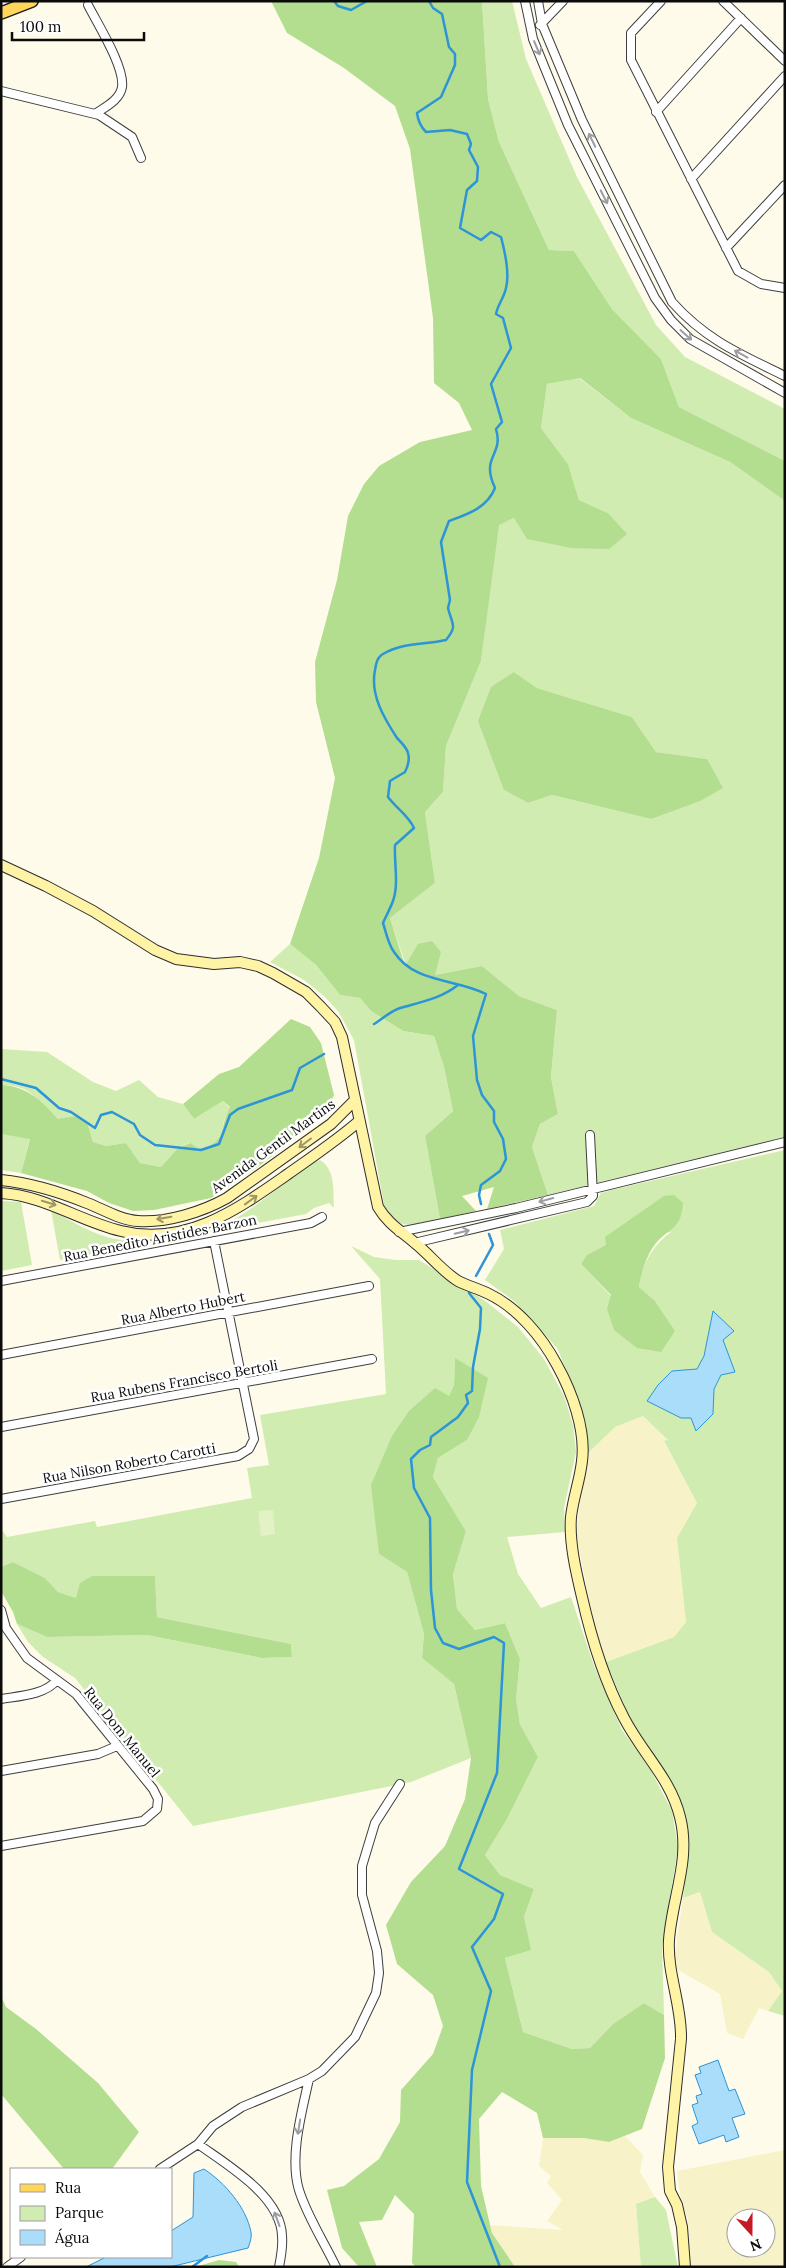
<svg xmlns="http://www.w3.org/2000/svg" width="786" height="2268" viewBox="0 0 786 2268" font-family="Lora,serif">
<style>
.farmland{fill:#f7f2c8;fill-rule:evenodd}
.green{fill:#d0ecb1;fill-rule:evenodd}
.forest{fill:#b3de8f}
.pitch{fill:#e3f2c4}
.water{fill:#aaddfa;stroke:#2c94d7}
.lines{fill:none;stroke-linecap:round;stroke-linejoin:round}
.stream{stroke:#2c94d7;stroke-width:2.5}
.street-casing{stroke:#3e3e3e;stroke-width:10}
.secondary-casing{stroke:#2d2d2d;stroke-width:12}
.primary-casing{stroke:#1c1c1c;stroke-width:14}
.street{stroke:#fff;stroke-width:8}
.secondary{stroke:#fff4a5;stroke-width:10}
.primary{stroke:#ffd65a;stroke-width:11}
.oneway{stroke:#9d9d9d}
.oneway2{stroke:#9d9767}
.labels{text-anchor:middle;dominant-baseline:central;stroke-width:5;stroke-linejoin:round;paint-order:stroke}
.street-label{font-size:14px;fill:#0b0b0b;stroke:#fff}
</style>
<rect width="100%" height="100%" fill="#fffbea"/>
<path class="farmland" d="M643,1416L668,1440L664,1442L697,1503L677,1538L686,1622L674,1637L606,1662L594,1624L576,1534L585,1467L588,1453L615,1427Z
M700,1892L712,1932L769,1972L782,1991L768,2011L759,2008L743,2039L727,2033L720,1994L673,1967L683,1898Z
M625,2136L643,2155L640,2172L655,2197L636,2204L641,2267H515L492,2233L490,2225L563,2230L547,2221L562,2200L547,2183L551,2176L539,2166L543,2138H584L609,2142Z
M785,2150V2267H691L688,2219L681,2201L677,2171ZM736,2218H766V2248H736Z"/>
<path class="green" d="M482,1H512L526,59L577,177L656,325L685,357L785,409V461L679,407L661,359L612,309L574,251L549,250L499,142L488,99Z
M579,378L631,418L730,462L785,501V1137L548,1195L532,1147L540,1124L558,1114L551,1077L557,1010L519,996L482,966L435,975L406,966L390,918L435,883L425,812L443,792L446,746L481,661L498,525L514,518L608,513L579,500L568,464L541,428L547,384ZM514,672L537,688L632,717L656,752L707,759L651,819L552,795L528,803L504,790Z
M290,944L313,962L340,995L360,998L371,1011L403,1031L434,1036L444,1067L453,1111L425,1136L440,1219C417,1223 401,1233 385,1210L354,1040L338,1011L324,996L304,980L270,962Z
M1,1049L47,1052L93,1082L116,1091L139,1080L158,1097L183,1104L194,1119L223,1101L230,1108C216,1130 231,1137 201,1150L189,1143L177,1149L161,1167L140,1163L126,1143L106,1146L93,1142L88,1125C79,1123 64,1123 57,1118C33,1102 38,1086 1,1085Z
M1,1134L30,1138L21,1173L1,1170Z
M785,1150V2016L768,2011L782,1991L769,1972L712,1932L700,1892L683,1898L689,1848L687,1826L679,1797L658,1760L634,1728L606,1662L674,1637L686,1622L677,1538L697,1503L664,1441L668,1440L643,1416L615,1427L588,1453L586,1426L579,1399L557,1348L514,1301L485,1280L504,1249L500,1230L594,1206L601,1193L611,1190ZM671,1232C653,1245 642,1264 639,1287L654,1300L611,1296L581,1264C596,1240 645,1237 671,1232ZM713,1312L721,1375L714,1389L713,1414L696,1431L691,1418L647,1401L672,1371L697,1369L704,1356Z
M320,1160C336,1170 333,1191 334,1208L329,1203L314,1208L306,1214L60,1260L51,1210C66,1218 82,1228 98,1234C134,1248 194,1242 228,1223C257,1207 284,1183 311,1163Z
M1,1201L21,1202L32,1265L1,1271Z
M351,1246L374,1257L396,1260H419L484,1300L518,1327L544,1359L564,1396L573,1425L576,1452L564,1508L565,1532L507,1537L518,1574L541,1608L571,1597L594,1666L622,1730L649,1767L672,1811L678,1848L662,1947L664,2015L644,2003L613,2024L590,2048L572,2049L523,2032L505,1958L530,1950L524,1917L534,1889L500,1875L485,1855L506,1821L538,1757L520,1724L516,1699L520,1659L505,1623L475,1630L457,1609L453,1573L466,1531L433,1477L438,1458L467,1440L487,1378L455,1359L454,1385L379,1554L407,1572L424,1634L422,1658L454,1684L471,1758L411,1782L193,1826L75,1678L43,1657L28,1642L17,1624L47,1637L147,1635L262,1658L292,1657L291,1644L157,1617L155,1576L76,1598L58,1592L45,1578L13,1562L1,1567V1529L7,1537L95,1521L97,1527L252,1498L247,1468L269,1465L260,1415L386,1394L380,1279Z
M655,2197L666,2210L678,2267H641L636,2204Z"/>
<path class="forest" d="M271,1H482L488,99L499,142L549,250L574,251L612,309L661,359L679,407L785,461V501L730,462L631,418L580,378L547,384L541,428L568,464L579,500L608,513L627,534L609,549L571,548L527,539L514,518L499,525L481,661L446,746L443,792L425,812L435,883L390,918L405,966L418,944L432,941L441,952L435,975L482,966L519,996L557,1010L551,1077L558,1114L540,1124L532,1147L548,1195L487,1209L494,1187L462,1196L476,1211L440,1219L425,1136L453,1111L444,1067L434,1036L403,1031L371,1011L360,998L340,995L315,964L290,944L319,858L335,778L316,702L315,662L337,580L348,516L364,484L379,466L420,442L472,430L459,403L434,383L433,318L410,149L395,106L344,68L287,33Z
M514,672L537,688L632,717L656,752L707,759L723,788L700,801L651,819L552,795L528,803L504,790L478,721L491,687Z
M291,1019L310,1027L321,1043L334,1095L323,1117L255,1169L211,1198L154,1210L133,1211L109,1203L87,1191L21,1173L30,1139L1,1134V1085C28,1086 41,1101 58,1119L77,1116L88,1125L93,1142L106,1146L126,1143L140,1163L161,1167L177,1149L190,1143L201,1150C229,1138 218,1130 230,1107L223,1101L194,1119L183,1104L219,1074L239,1067Z
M674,1195L683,1203C681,1230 670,1227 656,1243C647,1254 641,1273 639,1287L654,1300L675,1331L661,1352L637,1348L614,1330L607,1309L611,1295L581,1264L587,1255L606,1245L605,1237L664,1196Z
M455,1358L488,1378L479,1417L467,1440L438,1458L433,1477L466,1531L453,1574L457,1609L475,1630L505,1623L520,1659L516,1699L520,1724L538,1757L506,1821L485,1855L500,1875L534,1889L524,1917L531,1950L505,1958L523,2032L572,2049L590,2048L613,2024L644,2003L664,2015L665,2058L642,2129L609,2142L584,2138H543L537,2113L502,2092L479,2119L481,2186L492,2233L515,2267H416L412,2263L414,2214L395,2195L382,2220L359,2222L377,2267H359L342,2248L327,2190L344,2186L379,2159L400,2122L401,2090L433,2054L443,2026L433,1995L397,1964L386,1925L411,1882L445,1846L465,1799L471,1758L454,1684L422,1658L424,1634L407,1572L379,1554L371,1485L392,1436L409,1411L435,1388L449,1396L454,1385Z
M13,1562L45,1578L58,1592L76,1598L80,1583L92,1576H155L157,1617L291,1644L292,1657L262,1658L147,1635L47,1637L17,1624L13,1612L1,1591V1567Z
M1,1996L6,2007L36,2029L98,2083L139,2132L112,2169H64L1,2094Z
M219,2260L236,2262L239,2267H195Z"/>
<path class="pitch" d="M273,1510L275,1534L261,1536L258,1511Z"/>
<path class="water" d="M713,1311L734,1331L723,1340L735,1372L721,1375L714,1389L713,1414L696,1431L691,1418H681L647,1401L658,1385L672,1371L697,1369L704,1356Z
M718,2060L729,2091L735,2089L745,2114L732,2118L739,2137L726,2142L724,2135L699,2144L692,2126L698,2123L692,2105L698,2103L696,2096L702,2094L695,2075L701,2073L699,2067Z
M204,2169C225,2183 246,2207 251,2232C252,2237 250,2243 248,2248L170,2267H86L106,2257H171V2231L193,2217L194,2173Z"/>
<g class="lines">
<path class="stream" d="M334,1L338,6L351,10L367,1
M429,1L433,8L442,14L449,47L455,54V65L441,97L417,113C418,121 420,126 426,132L450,130L467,134L471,144L469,150L478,167L477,181L467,190L460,228L481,240L491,232L501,237C505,252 510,273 506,288C504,298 498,304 496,314L503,318L511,348L491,384L502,422L496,429C504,456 480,456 495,488C487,508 468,514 449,521L441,542L450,600L448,608C452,625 458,625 446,640C425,645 403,642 383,654C377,657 376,664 375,670C370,695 384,718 397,738C401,742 407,748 408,753C410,760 408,766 405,772L390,781L388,797C397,809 408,815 414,828L395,845C394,863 399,884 393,901C390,909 386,916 383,923C386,932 388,944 394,952C415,984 455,978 486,994L473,1036L477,1080L482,1095L494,1111V1122L503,1139L506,1159L500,1171L481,1185L479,1195L481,1204
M374,1024C382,1019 391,1011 400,1008C421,1002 440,999 458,985
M1,1079L36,1088L59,1108L71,1112L95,1128L101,1115L112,1112L134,1124L140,1135L155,1145L201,1150L219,1144L230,1115L238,1109L292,1090L300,1068L324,1054
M476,1276L493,1245L489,1234
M469,1293L481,1308L480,1329L473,1367L472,1391L466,1395L468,1403L458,1417L431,1437L430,1445L420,1450L411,1459L414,1488L430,1518L431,1590L435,1628L443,1643L459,1649L494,1637L504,1643L497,1773L459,1869L503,1894L494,1919L472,1947L491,1991L472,2070L467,2182L500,2267
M192,2267L207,2256"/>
<defs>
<path id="street" d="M525,1L533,39L568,125L655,298L671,320L690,339L785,393
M538,1L542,24L582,120L672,302C706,340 740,354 785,376
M661,1L631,33V60L738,271L761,284L785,288
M723,1L785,61
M88,5C97,23 125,67 122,87C120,100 105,107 95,114
M540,25L563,1
M1,91L99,115L132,137L141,158
M656,112L741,18
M691,179L785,76
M726,248L785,185
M399,1232L516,1208L785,1142
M414,1243L587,1202L593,1196L590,1135
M1,1281L311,1223L322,1217
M1,1355L369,1286
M1,1427L372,1359
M1,1499L238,1456L249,1449L254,1439L214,1241
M1,1610L6,1628L27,1658L76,1694L153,1789L158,1799L157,1809L143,1821L1,1846
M1,1699C19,1696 45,1695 57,1680
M1,1771L98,1754L117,1746
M309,2079C302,2111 289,2157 299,2190C307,2216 324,2242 336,2267
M198,2144C227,2165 281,2196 282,2236C283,2246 281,2257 279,2267
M160,2169L198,2144L213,2126L242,2107L309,2079L322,2071L355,2037L376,1993L379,1973L377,1951L362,1895V1866L375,1823L400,1784
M7,2267L21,2257"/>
<path id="secondary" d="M1,865L46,886L93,911L155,950L176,959L214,964L240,962L258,966L273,973L306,992L321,1007L335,1022L342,1037L378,1207C388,1224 401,1231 415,1243C430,1255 442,1271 458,1281C468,1286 479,1289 489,1294C518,1308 542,1337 557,1365C572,1392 586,1430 582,1461C580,1480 573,1498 571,1517C569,1542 576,1572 582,1597C591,1637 605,1682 624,1718C642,1753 671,1779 680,1817C691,1860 672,1898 669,1940C667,1974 682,2005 681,2039L668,2167L670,2191L677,2205L682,2227L685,2267
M1,1180C30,1183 60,1192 87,1203C103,1209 120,1220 138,1221C167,1223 202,1212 227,1198L331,1124L355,1100
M1,1193C46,1196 79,1221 121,1231C186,1247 238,1209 288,1174C312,1157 336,1141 358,1122"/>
<path id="primary" d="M1,13L32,1"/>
</defs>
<use href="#street" class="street-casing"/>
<use href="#secondary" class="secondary-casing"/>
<use href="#primary" class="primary-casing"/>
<use href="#street" class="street"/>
<use href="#secondary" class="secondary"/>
<use href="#primary" class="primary"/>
</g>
<defs><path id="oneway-shaft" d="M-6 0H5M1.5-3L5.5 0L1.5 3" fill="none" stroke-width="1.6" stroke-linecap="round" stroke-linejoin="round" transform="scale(1.25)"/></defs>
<g class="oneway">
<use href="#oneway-shaft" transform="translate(537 48) rotate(67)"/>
<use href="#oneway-shaft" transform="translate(592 140) rotate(-116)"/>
<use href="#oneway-shaft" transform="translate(604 197) rotate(63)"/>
<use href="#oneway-shaft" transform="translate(686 335) rotate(42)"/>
<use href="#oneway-shaft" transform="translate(741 354) rotate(-151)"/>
<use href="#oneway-shaft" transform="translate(546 1200) rotate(165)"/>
<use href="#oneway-shaft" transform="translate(462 1232) rotate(-13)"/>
<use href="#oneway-shaft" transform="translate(299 2127) rotate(99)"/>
<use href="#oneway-shaft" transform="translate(277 2219) rotate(-110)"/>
</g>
<g class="oneway2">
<use href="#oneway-shaft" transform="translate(305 1143) rotate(143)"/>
<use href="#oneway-shaft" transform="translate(251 1200) rotate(-36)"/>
<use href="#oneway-shaft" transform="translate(49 1203) rotate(17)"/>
<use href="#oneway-shaft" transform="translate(164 1218) rotate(171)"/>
</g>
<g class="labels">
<g class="street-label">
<text transform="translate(273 1146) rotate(-36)">Avenida Gentil Martins</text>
<text transform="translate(160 1238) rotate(-11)">Rua Benedito Aristides Barzon</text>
<text transform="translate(183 1308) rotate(-11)">Rua Alberto Hubert</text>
<text transform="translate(184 1381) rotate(-10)">Rua Rubens Francisco Bertoli</text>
<text transform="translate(129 1463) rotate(-10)">Rua Nilson Roberto Carotti</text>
<text transform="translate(122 1732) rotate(51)">Rua Dom Manuel</text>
</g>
</g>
<rect width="786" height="2268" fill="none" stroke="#0b0b0b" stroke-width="5"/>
<rect x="10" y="2168" width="162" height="90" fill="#ffffff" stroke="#9d9d9d"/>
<rect x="20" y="2184" width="25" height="8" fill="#ffd65a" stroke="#9d9d9d"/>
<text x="55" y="2193" font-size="15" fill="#0b0b0b">Rua</text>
<rect x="20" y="2206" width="25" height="15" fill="#d0ecb1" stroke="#9d9d9d"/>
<text x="55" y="2218" font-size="15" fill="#0b0b0b">Parque</text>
<rect x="20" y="2230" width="25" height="15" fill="#aaddfa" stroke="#9d9d9d"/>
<text x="55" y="2243" font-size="15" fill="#0b0b0b">Água</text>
<g transform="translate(751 2233) rotate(159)"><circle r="24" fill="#ffffff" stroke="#9d9d9d"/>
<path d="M0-4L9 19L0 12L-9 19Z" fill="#c51a24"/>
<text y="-8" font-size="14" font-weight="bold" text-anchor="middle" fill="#0b0b0b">N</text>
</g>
<path d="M12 32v8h132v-8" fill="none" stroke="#0b0b0b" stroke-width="2.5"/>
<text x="20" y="32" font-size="15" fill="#0b0b0b" stroke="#ffffff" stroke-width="4" paint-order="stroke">100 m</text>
</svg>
